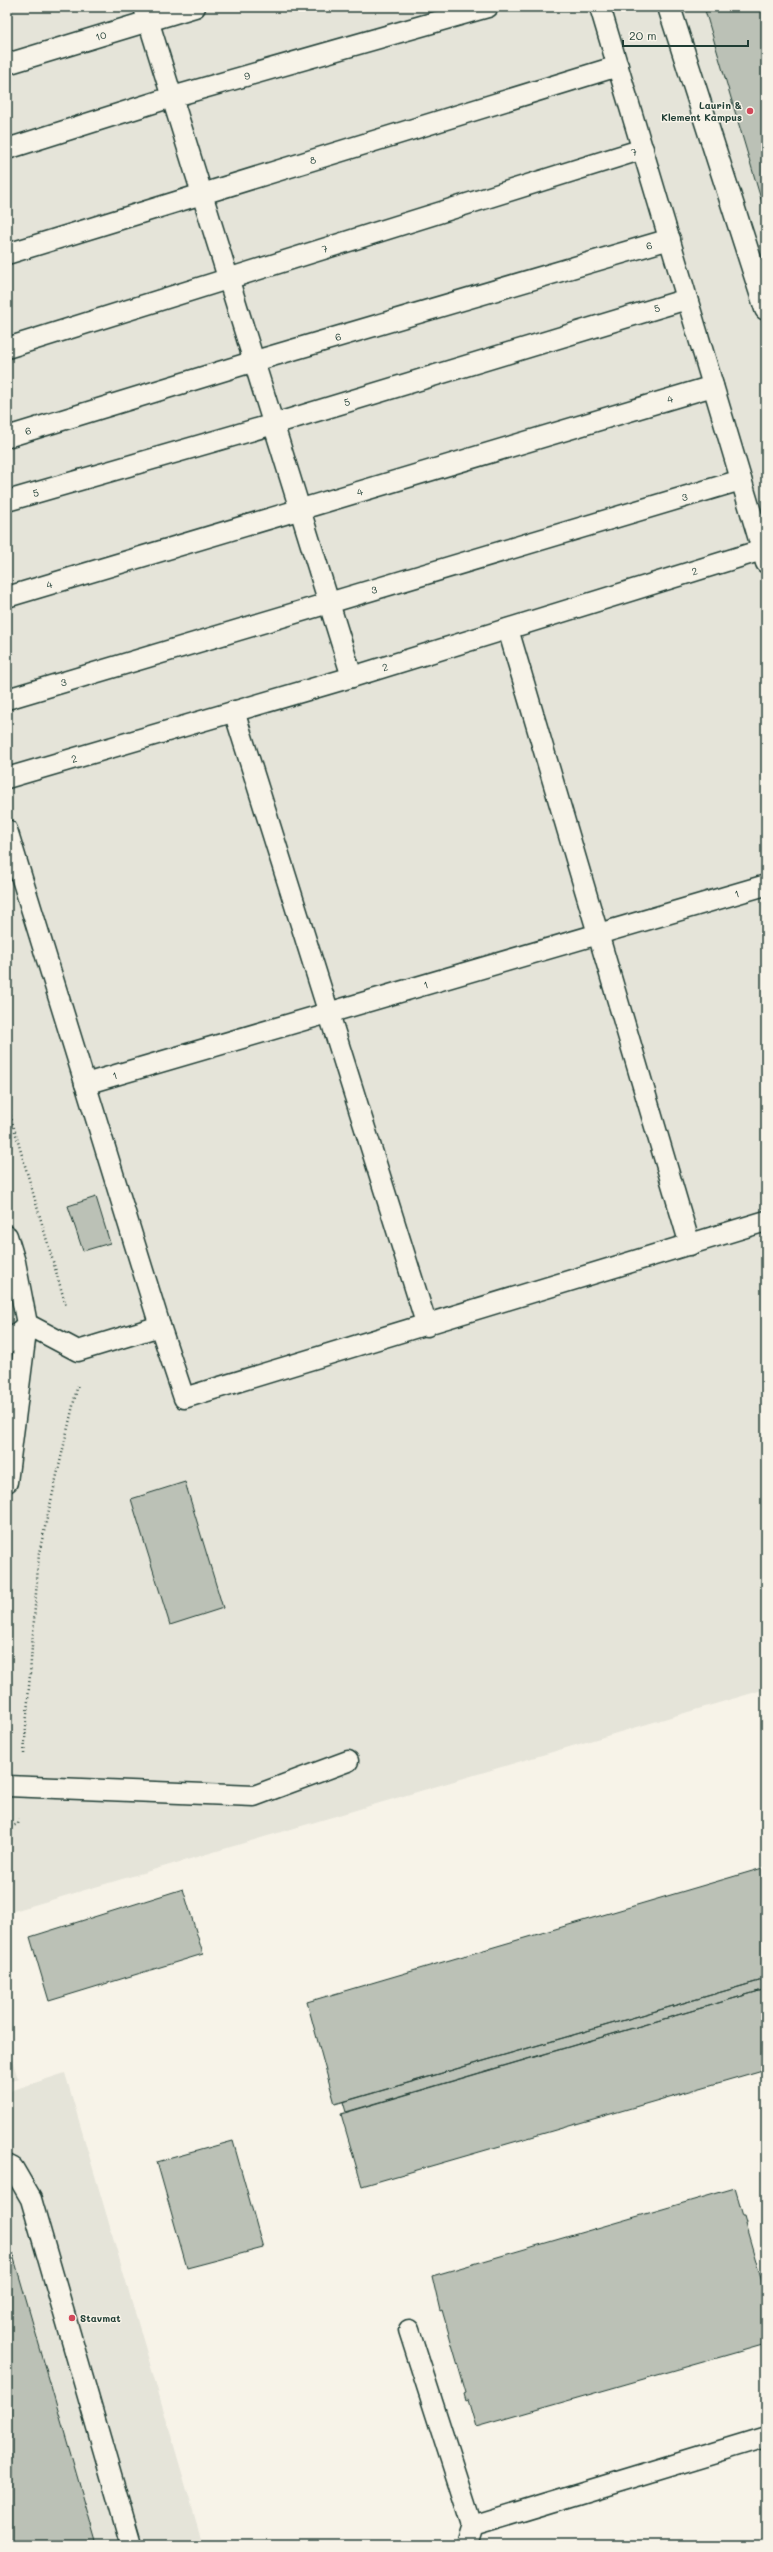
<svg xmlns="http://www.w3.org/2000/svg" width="773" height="2552" viewBox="0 0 773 2552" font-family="Mali,sans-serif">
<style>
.built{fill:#e5e4d9}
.building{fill:#bbc1b6;stroke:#1f3d34}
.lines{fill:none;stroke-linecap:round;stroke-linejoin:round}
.service-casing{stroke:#1f3d34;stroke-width:23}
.minor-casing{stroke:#1f3d34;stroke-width:25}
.path{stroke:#1f3d34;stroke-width:2.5;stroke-dasharray:1 3;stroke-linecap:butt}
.service{stroke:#f7f3e8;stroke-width:20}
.minor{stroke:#f7f3e8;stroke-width:22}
.poi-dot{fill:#d1495b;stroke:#f7f3e8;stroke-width:1.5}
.labels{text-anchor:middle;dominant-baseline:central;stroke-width:3;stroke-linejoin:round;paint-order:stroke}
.street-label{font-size:10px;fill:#1f3d34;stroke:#f7f3e8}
.poi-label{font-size:10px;font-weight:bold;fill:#1f3d34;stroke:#f7f3e8;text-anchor:end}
</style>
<rect width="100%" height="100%" fill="#f7f3e8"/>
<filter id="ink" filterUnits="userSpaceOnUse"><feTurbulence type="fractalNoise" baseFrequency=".025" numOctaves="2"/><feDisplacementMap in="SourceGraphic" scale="8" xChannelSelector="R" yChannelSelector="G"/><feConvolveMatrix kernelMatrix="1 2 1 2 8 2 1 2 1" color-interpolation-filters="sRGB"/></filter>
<g filter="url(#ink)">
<path class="built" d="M7,7H766V1689L7,1913Z
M7,2043L18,2079L7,2082Z
M65,2073L203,2545H7V2092Z"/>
<path class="building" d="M704,7H766V216Z
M96,1197L110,1243L83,1251L68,1206Z
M185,1482L223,1608L170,1625L131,1499Z
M766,1867V1979L335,2104L307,2002Z
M183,1889L203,1954L49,2001L30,1937Z
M766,1979V1989L346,2112L343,2102Z
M766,1989V2069L362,2186L341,2114Z
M233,2141L263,2248L187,2268L157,2162Z
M735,2188L743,2215H745L747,2222L745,2223L766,2296V2344L476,2427L468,2400L466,2401L464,2394L466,2393L442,2310L440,2311L432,2276Z
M7,2234L97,2545H7Z"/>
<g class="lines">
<defs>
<g id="service">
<path d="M144,7L352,677"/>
<path d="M600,7L766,563"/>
<path id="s1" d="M7,64L195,7"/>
<path id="s2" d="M7,149L172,97L488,7"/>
<path id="s3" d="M7,254L618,66"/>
<path id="s4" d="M7,348L643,149"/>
<path id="s5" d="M7,437L255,361L670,239"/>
<path id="s6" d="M7,501L274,424L687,299"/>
<path id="s7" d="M7,597L713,386"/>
<path d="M508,629L690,1245"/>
<path id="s8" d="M7,699L741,480"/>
<path d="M234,711L427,1326"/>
<path id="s9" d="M7,778L352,677L762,550"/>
<path d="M7,830L160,1326L78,1351L27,1324L7,1482"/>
<path id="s10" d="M85,1084L766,885"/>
<path d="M7,1236L15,1262L27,1324L7,1344"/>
<path d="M160,1326L184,1398L766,1221"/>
<path d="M7,1786L254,1796L348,1761"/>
<path d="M7,2165L13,2168L31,2199L131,2545"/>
<path d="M409,2330L472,2526"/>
<path d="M466,2545L472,2526L766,2437"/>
</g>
<path id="minor" d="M669,7L766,309"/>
</defs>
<use href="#service" class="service-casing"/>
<use href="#minor" class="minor-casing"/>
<path class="path" d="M7,1104L66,1306
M24,1754L39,1553L78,1384
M7,1828L18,1824L19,1819"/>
<use href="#service" class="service"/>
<use href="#minor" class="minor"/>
</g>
</g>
<g class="poi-dot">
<circle cx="750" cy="111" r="4"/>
<circle cx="72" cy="2318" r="4"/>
</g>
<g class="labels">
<g class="street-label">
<text stroke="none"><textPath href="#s1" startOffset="98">10</textPath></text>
<text stroke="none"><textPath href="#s2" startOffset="251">9</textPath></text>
<text stroke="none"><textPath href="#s4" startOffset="657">7</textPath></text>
<text stroke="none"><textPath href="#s3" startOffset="320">8</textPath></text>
<text stroke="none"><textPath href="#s5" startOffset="670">6</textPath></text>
<text stroke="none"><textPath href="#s4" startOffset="333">7</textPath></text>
<text stroke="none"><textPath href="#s6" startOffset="678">5</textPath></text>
<text stroke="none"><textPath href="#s5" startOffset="346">6</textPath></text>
<text stroke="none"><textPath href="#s7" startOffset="692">4</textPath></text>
<text stroke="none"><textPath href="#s6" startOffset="354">5</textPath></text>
<text stroke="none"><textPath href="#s5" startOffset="22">6</textPath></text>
<text stroke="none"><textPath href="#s7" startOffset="368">4</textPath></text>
<text stroke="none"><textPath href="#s6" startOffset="30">5</textPath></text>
<text stroke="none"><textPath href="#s8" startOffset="707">3</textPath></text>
<text stroke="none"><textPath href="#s9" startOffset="718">2</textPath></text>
<text stroke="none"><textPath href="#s7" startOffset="44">4</textPath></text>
<text stroke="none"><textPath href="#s8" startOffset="383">3</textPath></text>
<text stroke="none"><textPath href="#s9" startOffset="394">2</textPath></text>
<text stroke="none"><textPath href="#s8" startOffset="59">3</textPath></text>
<text stroke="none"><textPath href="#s9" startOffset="70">2</textPath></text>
<text stroke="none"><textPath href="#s10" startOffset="679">1</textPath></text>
<text stroke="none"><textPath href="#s10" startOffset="355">1</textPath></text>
<text stroke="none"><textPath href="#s10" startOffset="31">1</textPath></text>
</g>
<g class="poi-label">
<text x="742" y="105">Laurin &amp;<tspan x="742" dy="12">Klement Kampus</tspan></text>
<text x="80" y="2318" text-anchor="start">Stavmat</text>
</g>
</g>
<rect width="773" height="2552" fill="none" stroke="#f7f3e8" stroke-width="24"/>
<rect x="12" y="12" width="749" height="2528" fill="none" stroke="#1f3d34" stroke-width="1.5" filter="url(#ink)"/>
<path d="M623 40v6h125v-6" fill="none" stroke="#1f3d34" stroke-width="2"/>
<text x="629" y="40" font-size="12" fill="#1f3d34" stroke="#f7f3e8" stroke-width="3" paint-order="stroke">20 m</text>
</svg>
